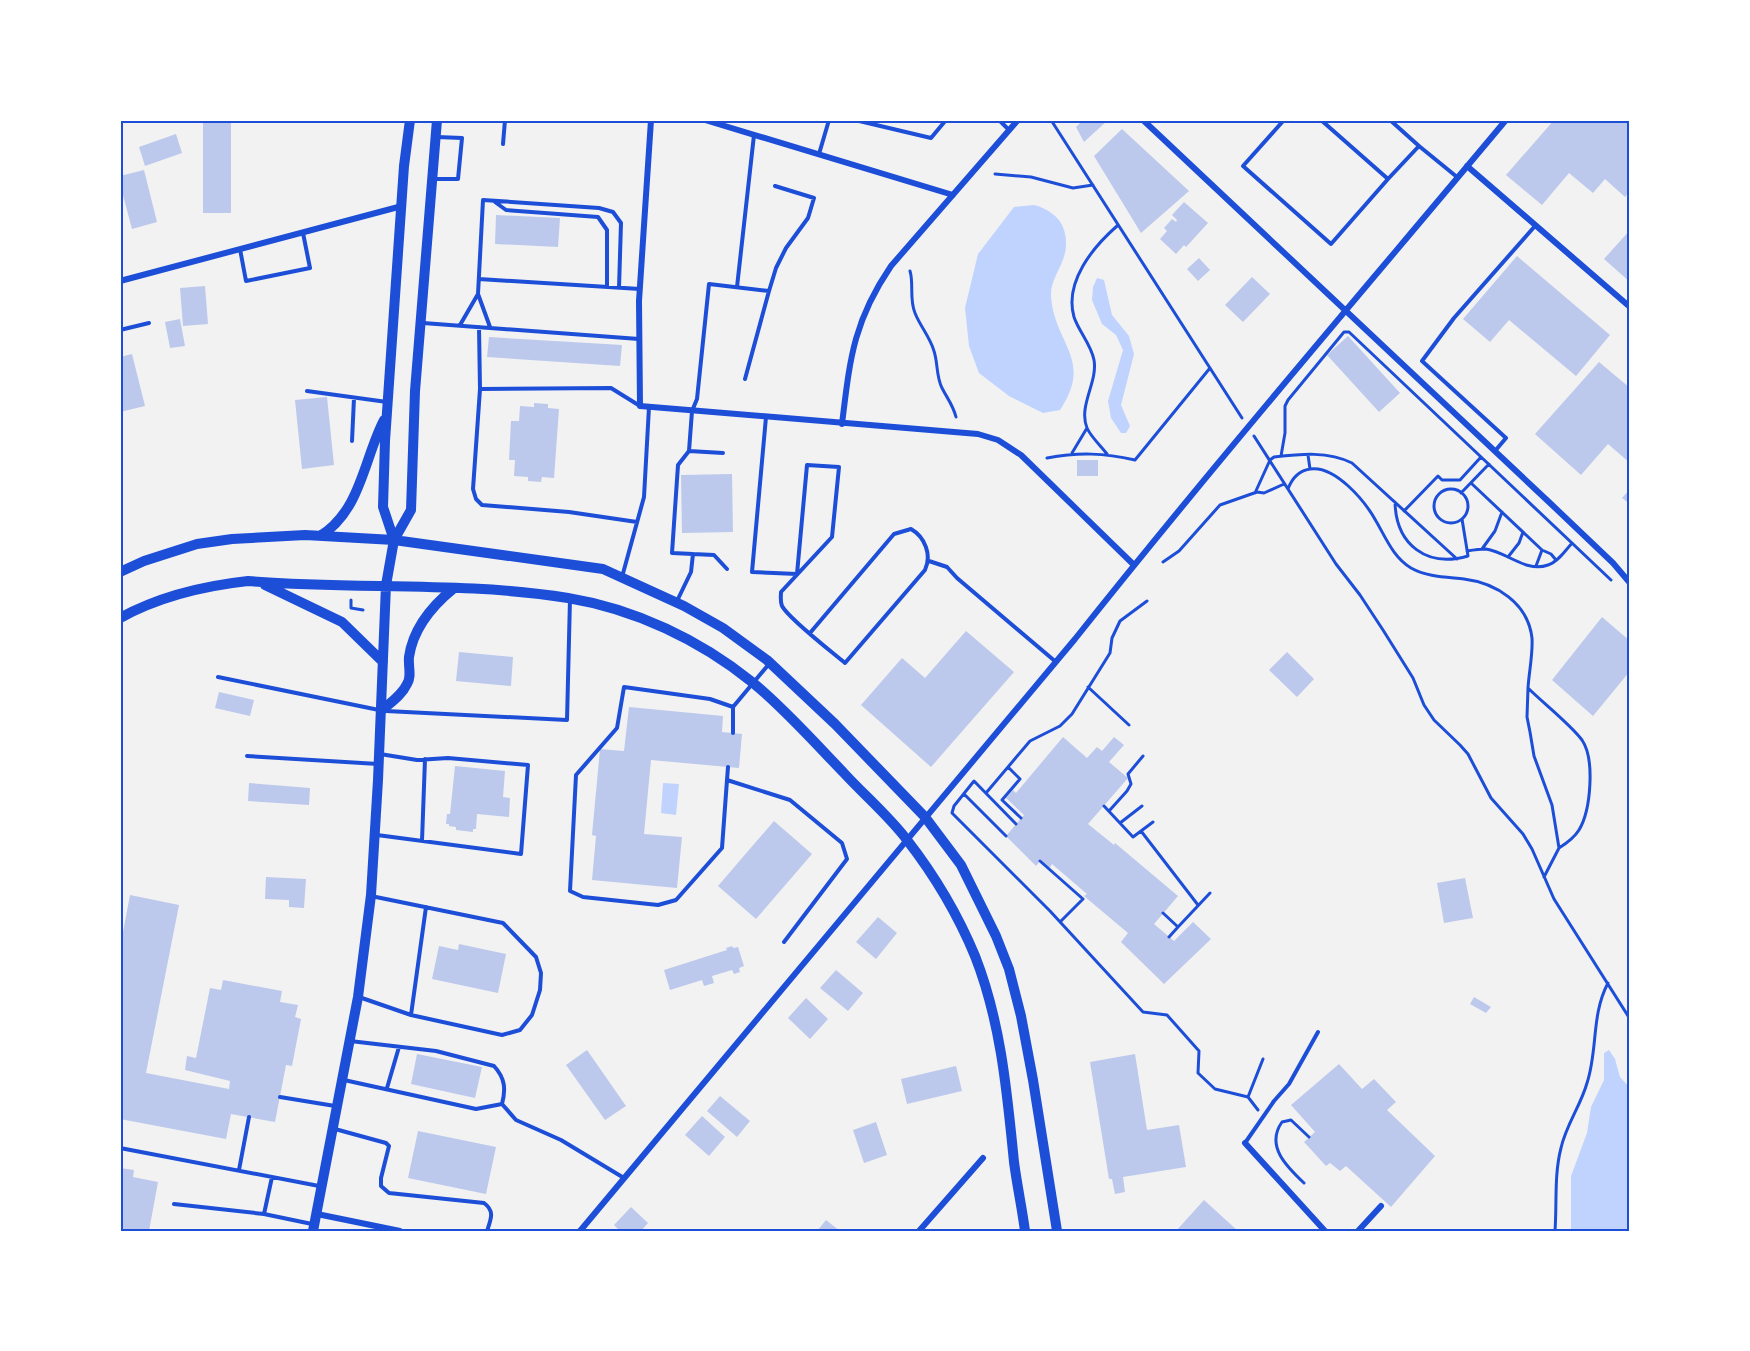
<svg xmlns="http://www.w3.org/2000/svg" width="1750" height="1351" viewBox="0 0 1750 1351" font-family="Spectral,serif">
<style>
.water{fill:#bfd3fe}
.building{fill:#bdc9ec}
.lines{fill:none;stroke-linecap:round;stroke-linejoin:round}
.path{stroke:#1d4ed8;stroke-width:3}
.service{stroke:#1d4ed8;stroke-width:4}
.minor{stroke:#1d4ed8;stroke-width:6}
.primary{stroke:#1d4ed8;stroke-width:10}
.neatline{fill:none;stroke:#1d4ed8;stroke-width:2}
</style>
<rect width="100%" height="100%" fill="#f2f2f2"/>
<path class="water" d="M1034,205C1046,208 1060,216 1064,230C1073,260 1050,273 1051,296C1054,344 1094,359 1060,410L1043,413L1009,396L979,373L969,346L965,308L978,254L1014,207Z
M1097,278L1104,280L1112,315L1129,336L1134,354L1121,405L1130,426L1126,433H1121L1111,418L1108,401L1123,350L1116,335L1102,324L1092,300L1093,287Z
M663,783L679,784L676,815L661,813Z
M1609,1050L1615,1059L1620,1077L1630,1088V1231H1571V1176L1587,1133L1591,1107L1604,1080V1053Z"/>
<path class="building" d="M203,120H231V213H203Z
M1083,120H1108L1084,142L1076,127Z
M1554,120H1630V191L1625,197L1605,179L1593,193L1569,173L1542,205L1506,175Z
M1122,129L1189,191L1141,233L1094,156Z
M176,134L182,153L145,166L139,147Z
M144,170L157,222L132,229L120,184V176Z
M1184,202L1208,223L1186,247L1184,245L1176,254L1160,239L1167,231L1164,228L1172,219L1176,222L1177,220L1172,215Z
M496,215L560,218L558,247L495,244Z
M1630,230V282L1604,259Z
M1517,256L1610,335L1576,376L1509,320L1490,342L1463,319Z
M1199,258L1210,270L1198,281L1187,269Z
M1252,277L1270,294L1243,322L1225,305Z
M205,286L208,324L183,326L180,288Z
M180,319L185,346L170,348L165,322Z
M1348,336L1400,393L1379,412L1327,355Z
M489,337L622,345L620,366L487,357Z
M132,354L145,406L120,412V357Z
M1599,362L1630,388V463L1608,444L1581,475L1535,434Z
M327,397L334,465L302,469L295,400Z
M534,403L548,404V408L559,409L554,478L542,477L541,482L528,481V477L514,476L515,460H509L511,421H519L520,406L534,407Z
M1077,460H1098V476H1077Z
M732,474L733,532L682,533L681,475Z
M1630,489V504L1622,498Z
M1602,617L1630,641V671L1593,716L1552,680Z
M966,631L1014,672L931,767L861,705L902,658L925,678Z
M459,652L513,657L511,686L456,681Z
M1287,652L1314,679L1297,697L1269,670Z
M219,692L254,700L250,716L215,708Z
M629,707L723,716L722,732L742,734L739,768L651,760L644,834L682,837L677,888L592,880L596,836L592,835L600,749L624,751Z
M1063,737L1087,758L1097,747L1102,751L1114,737L1124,745L1109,762L1128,778L1088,824L1114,845L1115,843L1178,896L1154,924L1174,941L1193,922L1211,939L1164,984L1121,942L1128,933L1084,896L1087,894L1052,864L1049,869L1040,861L1036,866L1006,836L1024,815L1006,798L1013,790L1016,793Z
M455,766L505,771L503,797L510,798L509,817L477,814L476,829H473V832L456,830V827L449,826V824H446L447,814H450Z
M249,783L310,788L309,805L248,801Z
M774,821L812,854L756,919L718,886Z
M266,877L306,879L304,908L289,907V900L265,899Z
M1465,878L1473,918L1444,923L1437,883Z
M130,895L179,905L146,1073L229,1089L230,1081L185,1070L187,1056L196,1058L210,988L221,990L223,980L282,991L280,1002L298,1005L295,1017L301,1019L292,1066L286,1065L275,1122L231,1114L226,1139L120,1119V948Z
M878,917L897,933L876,959L856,942Z
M459,944L506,954L498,993L432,979L439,946L458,950Z
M732,946L733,948L738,947L744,966L739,968L740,972L734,974L732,970L712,976L714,983L704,986L702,980L670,990L664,970L727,950L726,948Z
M836,970L863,993L848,1011L820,988Z
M1474,997L1491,1007L1486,1013L1470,1004Z
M806,998L828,1019L810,1039L788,1018Z
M587,1050L626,1106L605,1120L566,1065Z
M417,1054L482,1067L475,1098L411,1084Z
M1135,1054L1147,1130L1179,1125L1186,1167L1123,1177L1125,1192L1115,1194L1112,1179H1109L1090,1062Z
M1339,1064L1362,1089L1374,1079L1396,1102L1387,1110L1435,1156L1391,1207L1346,1166L1340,1171L1330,1163L1326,1166L1304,1142L1315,1132L1291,1105Z
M956,1066L962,1091L907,1104L901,1079Z
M720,1096L750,1121L737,1137L707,1111Z
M702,1116L725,1137L709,1156L685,1135Z
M876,1122L887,1155L864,1163L853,1130Z
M418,1131L496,1147L486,1194L408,1178Z
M120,1168L134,1170L133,1177L158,1182L149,1231H120Z
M1204,1200L1238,1231H1176Z
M631,1207L648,1223L641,1231H620L614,1225Z
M826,1220L840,1231H817Z"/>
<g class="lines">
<path class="path" d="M1051,120L1242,418
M995,174L1031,177L1073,188L1093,185
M910,271C914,284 909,299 915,313C920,326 930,337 934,351C938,363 936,376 942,388C947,398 953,405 956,417
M1254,436L1336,564L1360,595L1383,630L1413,678L1424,705L1434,720L1460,745L1468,754L1491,798L1523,834L1532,849L1554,899L1630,1019
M1072,453L1087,428
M1107,454C1101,446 1091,437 1087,428C1078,406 1098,382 1094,360C1091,344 1079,332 1074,317C1064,282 1093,247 1117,226
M1308,455L1310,469
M1281,456L1285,433V406L1288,400L1344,332H1349L1611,580
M1047,458C1079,452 1104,453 1135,460L1210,368
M1471,483L1542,550L1551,554L1556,560
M1288,489C1292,478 1298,471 1310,469C1335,465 1365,501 1376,521C1386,538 1393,557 1411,568C1427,577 1446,577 1464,579C1496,583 1528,603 1532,638C1533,654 1529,672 1528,688
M1434 506a17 17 0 1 1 34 0a17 17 0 1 1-34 0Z
M1255,493L1270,460L1274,457C1301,454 1328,451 1352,463L1457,559
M1461,493L1489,464
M1395,502C1396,545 1427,568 1468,556L1462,519
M1404,511L1438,476L1442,480H1460L1481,457
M1482,549L1495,531L1502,512
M1467,551C1473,550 1480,549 1486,549C1507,552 1526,573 1548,565C1558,562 1566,550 1572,543
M1508,557L1519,543L1523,532
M1163,562L1179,551L1220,505L1257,492L1264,493L1284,484
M1536,566L1542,550
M351,600V608L363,610
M1088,687L1129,725
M1008,767L1020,779L1002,800L1021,818
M986,793L1030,741L1060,726L1072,714L1110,653L1112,638L1120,621L1147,601
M964,794L1006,836
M1104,806L1133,837L1141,831L1198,905
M1109,811L1127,791L1131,784L1128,774L1143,756
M1120,823L1142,806
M1016,824L974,781L954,806L952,813L1050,911L1143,1012L1167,1015L1199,1051L1198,1073L1215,1089L1248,1097
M1141,831L1153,822
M1040,861L1083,899L1060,922
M1544,877L1559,848L1552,805L1534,756L1530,732L1527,717L1528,688C1542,702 1571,725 1582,740C1595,759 1591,810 1579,830C1574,838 1567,843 1559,848
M1163,913L1178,927L1210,893
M1169,937L1178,927
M1258,1110L1248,1097L1263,1059
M1304,1183C1287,1167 1265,1146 1282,1122L1291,1120L1309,1137
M1555,1231C1557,1203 1554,1175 1561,1148C1566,1125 1581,1105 1587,1083C1598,1050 1591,1015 1608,983"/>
<path class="service" d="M855,120L931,138L946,120
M999,120L1009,130
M1284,120L1243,166L1331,244L1388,179L1321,120
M503,144L505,120
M1419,146L1457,177
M819,154L829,120
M433,179H458L462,138L437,137
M1388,179L1419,146L1390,120
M495,202L506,210L598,217L607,230V287
M240,249L246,281L310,268L303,233
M479,279L640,289
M737,287L754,135
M769,291L776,268L786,248L808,218L814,198L775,186
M478,294L490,327
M423,323L639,339
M460,325L478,294L483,200L599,208L613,212L621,223L619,288
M479,327L480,389L473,489L476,499L482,505L569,512L637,522
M120,330L149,323
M480,389L611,388L640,406
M307,391L387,402
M766,417L752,572L797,574L807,465L839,467L832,537L781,592C781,597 780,601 782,606C789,619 832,652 845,663L925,570C932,555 925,537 911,529L894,534L810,633
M352,441L354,398
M689,451L723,453
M1495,451L1506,438L1422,361L1454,318L1535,226
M929,561L947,567L957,578L1056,662
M727,569L714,555L672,553L678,465L689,451L692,411L697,399L709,284L769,291L745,379
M622,577L644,497L649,407
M677,601L691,572L693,554
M769,664L733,707L710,699L624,687L617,728L576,775L570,891L583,897L658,905L676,900L722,848L727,780L790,800L842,843L847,859L784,942
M218,677L379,710
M733,707V733
M386,711L567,720L570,599
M247,756L378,764
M727,780L728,767
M377,835L521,854L528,765L448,758L417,760L380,754
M422,841L425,759
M371,896L503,923L536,957L541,973L540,990L532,1015L520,1030L502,1035L411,1015L426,907
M359,997L411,1015
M350,1041L436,1051L494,1066C505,1078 506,1089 502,1104
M344,1080L476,1109L502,1104
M387,1088L399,1047
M280,1097L335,1106
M502,1104L516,1120L561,1140L624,1178
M335,1129L386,1143L389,1146L381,1178V1186L389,1193L484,1203C495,1211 491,1219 487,1231
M1245,1143L1274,1101L1289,1084L1318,1032
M120,1148L319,1186
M239,1170L249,1117
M272,1177L264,1214L312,1224
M174,1204L264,1214"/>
<path class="minor" d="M651,120L639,301L640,406L978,434L998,440L1021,455L1134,565
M705,120L953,195
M1143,120L1550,503L1613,563L1630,583
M1467,166L1630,307
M120,281L402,206
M842,424C850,359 853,322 891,266L1018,120
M1245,1143L1325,1231
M317,1214L400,1231
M580,1231L1075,639C1215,463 1362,292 1506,120
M919,1231L983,1158
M1358,1231L1381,1206"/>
<path class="primary" d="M320,536C361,511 364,458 384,420
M394,540L383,507L385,441L404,166L410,120
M120,572L144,561L197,544L232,539L305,535L394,540L603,569L684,606L723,628L767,660L835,724L925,817L961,865L996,936L1009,969L1021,1016L1033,1080L1057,1231
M265,585L342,622L383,662
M120,618C160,596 202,586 248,581C354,590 462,581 568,598C635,609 700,640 752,682C783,707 815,743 843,772C864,795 889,816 907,840C935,876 958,915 975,956C1001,1022 1007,1092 1014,1162C1017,1185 1022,1208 1025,1231
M381,711C390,703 402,695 407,684C412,677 408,666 409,657C413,629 433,605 454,588
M313,1231L358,997L371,895L378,780L386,585L394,540L411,510L415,391L437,120"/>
</g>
<rect width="1750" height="1351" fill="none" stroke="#ffffff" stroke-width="243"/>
<rect x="122" y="122" width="1506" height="1108" class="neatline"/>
</svg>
